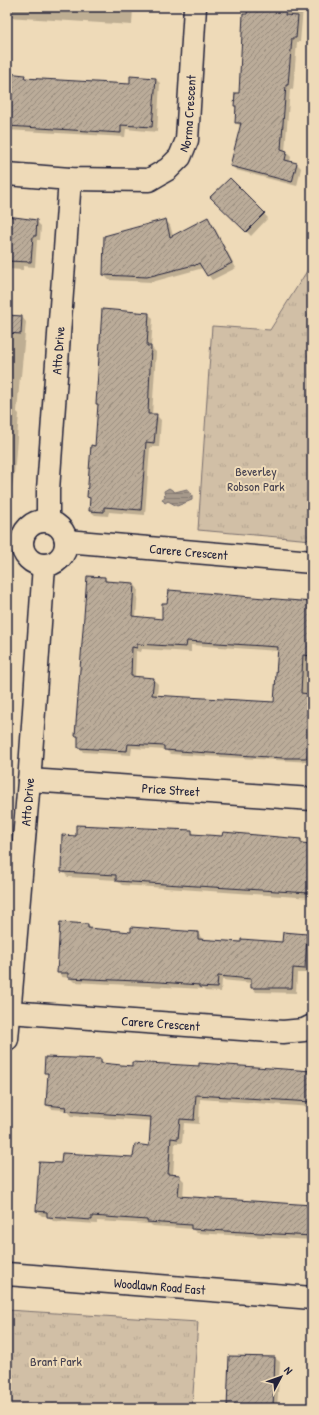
<svg xmlns="http://www.w3.org/2000/svg" width="319" height="1415" viewBox="0 0 319 1415" font-family="'Patrick Hand',sans-serif">
<style>
.grass{fill:url(#grass-tufts);stroke:#7a7070}
.water{fill:url(#water-rules);stroke:#71696b}
.shadow{fill:#0003;fill-rule:evenodd}
.building{fill:url(#building-hatch);stroke:#22223b;fill-rule:evenodd}
.lines{fill:none;stroke-linecap:round;stroke-linejoin:round}
.minor-casing{stroke:#22223b;stroke-width:25}
.minor{stroke:#eedab8;stroke-width:22}
.labels{text-anchor:middle;dominant-baseline:central;stroke-width:4;stroke-linejoin:round;paint-order:stroke}
.street-label{font-size:13px;fill:#22223b;stroke:#eedab8}
.park-label{font-size:13px;fill:#454150;stroke:#eedab8}
</style>
<defs>
<pattern id="grass-tufts" width="24" height="20" patternUnits="userSpaceOnUse"><rect width="24" height="20" fill="#d1bfa6"/><path d="M3 7l-1-3M5 7V3M7 7l1-3M15 17l-1-3M17 17v-4M19 17l1-3" fill="none" stroke="#b3a490"/></pattern>
<pattern id="water-rules" width="6" height="5" patternUnits="userSpaceOnUse"><rect width="6" height="5" fill="#a6998b"/><path d="M0 2.5h6" fill="none" stroke="#877c73"/></pattern>
<pattern id="building-hatch" width="6" height="6" patternUnits="userSpaceOnUse"><rect width="6" height="6" fill="#bbac99"/><path d="M-1 1l2-2M0 6l6-6M5 7l2-2" fill="none" stroke="#988c7e"/></pattern>
</defs>
<rect width="100%" height="100%" fill="#eedab8"/>
<filter id="ink" filterUnits="userSpaceOnUse"><feTurbulence type="fractalNoise" baseFrequency=".025" numOctaves="2"/><feDisplacementMap in="SourceGraphic" scale="8" xChannelSelector="R" yChannelSelector="G"/><feConvolveMatrix kernelMatrix="1 2 1 2 8 2 1 2 1" color-interpolation-filters="sRGB"/></filter>
<g filter="url(#ink)">
<path class="grass" d="M312,263V540L198,530L212,326L270,330Z
M7,1310L198,1322L192,1408H7Z"/>
<path class="water" d="M169,488L175,492L187,489L192,495V500L177,506L168,501L165,503L162,499L165,497L164,491Z"/>
<path class="shadow" d="M7,7H133L132,25L7,17Z
M249,7H303L300,42H297L293,90L290,89L285,151L291,157L290,162L297,164L301,168L297,186L236,170L231,165L241,127L236,122L235,106L240,94Z
M7,74L24,76L28,79L131,86L155,79L160,83L157,132L126,129L125,137L7,130Z
M230,179L268,218L251,236L212,197Z
M7,217L36,221L41,226L40,240H37L35,267L23,266V270L7,269Z
M208,218L212,223L236,268L212,280L203,268L152,282L109,280L104,275L105,237L165,221L170,225L173,236Z
M148,314L153,318L151,347L156,352L152,415H156L161,420L159,447H150L145,515L109,512L108,516L95,515L90,511L91,500L88,497L96,447L99,406L97,404Z
M7,316L22,317L26,322L21,376H20L17,412L19,414L14,475L9,505L7,504Z
M104,578L109,582L134,584L138,589L136,618L162,620L170,591L312,603V660L307,659L306,694L312,697V762L170,754L166,750L132,748L131,755L83,752L79,747V738L76,735ZM191,645L279,651L275,703L157,696L158,684L153,679L135,677L136,651L141,652L142,649L191,652Z
M191,831L196,835L301,840L305,845H312V898L122,885L116,880L68,877L62,871L76,837Z
M88,925L92,930L132,933V928L198,933L203,940L242,943H283L306,935L311,939L309,973H297L296,993L256,992L252,987V983L222,980L221,992L205,991L203,989L74,982L70,978L62,977L58,972Z
M101,1060L105,1064L133,1067L312,1072V1107L200,1099L199,1124L184,1123L182,1143H175L173,1176H179L184,1181L183,1198L312,1205V1240L197,1233L192,1229L153,1226L150,1224L97,1221V1224L53,1221L48,1216H42L37,1211L62,1164L134,1158L150,1147L152,1121L71,1116L66,1110L52,1109L47,1105L49,1076L45,1072Z
M230,1357L275,1358L280,1362L277,1408H227Z"/>
<path class="building" d="M248,7L286,8L285,15L298,16L296,38H292L288,85H286L281,149L287,151L285,160L297,163L292,182L230,166L241,123H235L236,106H234L235,93H239L243,14H247Z
M7,73L25,75L24,78L130,84V76L156,78L152,127L121,125V133L7,126Z
M230,178L265,213L246,232L210,197Z
M7,216L37,220L36,236H33L31,262L7,261Z
M208,217L232,263L207,276L199,263L194,266V265L147,277L103,275L104,236L166,219L170,237Z
M102,309L149,313L147,346H151L148,414H157L154,443L146,442L141,510L104,507V512L89,511L90,498L87,497L91,445L95,446L98,404H96Z
M7,315L22,316L21,334L7,333Z
M87,576L105,577V581L134,583L132,616L162,619V603H167L169,590L312,602V656L303,655L301,693L310,694L309,704H312V754H308L307,758H283L164,750V746L128,744L127,751L78,748V736H75ZM187,641L278,647L274,702L152,695L154,678L131,676L132,647L137,648V644L186,647Z
M76,825L192,830V834L222,836L223,832L301,839V843L312,844L309,893L116,881V875L61,872L62,835L76,836Z
M60,922L88,924V928L131,932V927L198,932V939L241,942V939L282,942L283,932L307,934L305,969L293,968L292,988H251V979L218,976L217,988L199,987V985L160,982L68,978V973H57Z
M45,1057L101,1059V1063L132,1066V1062L199,1066V1063L312,1071V1102L196,1095L194,1120L180,1119L178,1139L171,1138L168,1174L180,1175L178,1196L312,1205V1236L191,1229V1225L147,1222V1220L92,1216V1220L47,1217V1212L36,1211L39,1162L61,1163L62,1153L133,1157L135,1144L149,1146L151,1117L65,1111L66,1107L46,1105L48,1073H44Z
M229,1356L275,1357L273,1408H227Z"/>
<g class="lines">
<defs>
<g id="minor">
<path id="s1" d="M7,174L70,179L149,180L168,169L180,157L187,140L195,7"/>
<path id="s2" d="M48,521V490L70,179"/>
<circle cx="44" cy="543" r="22"/>
<path id="s3" d="M66,541L312,562"/>
<path id="s4" d="M29,780L312,799"/>
<path id="s5" d="M9,1012L283,1032L304,1030L312,1026"/>
<path id="s6" d="M7,1039L30,769L44,565"/>
<path id="s7" d="M7,1274L312,1298"/>
</g>
</defs>
<use href="#minor" class="minor-casing"/>
<use href="#minor" class="minor"/>
</g>
</g>
<g class="labels">
<g class="street-label">
<text stroke="none"><textPath href="#s1" startOffset="226">Norma Crescent</textPath></text>
<text stroke="none"><textPath href="#s2" startOffset="171">Atto Drive</textPath></text>
<text stroke="none"><textPath href="#s3" startOffset="123">Carere Crescent</textPath></text>
<text stroke="none"><textPath href="#s4" startOffset="142">Price Street</textPath></text>
<text stroke="none"><textPath href="#s6" startOffset="238">Atto Drive</textPath></text>
<text stroke="none"><textPath href="#s5" startOffset="152">Carere Crescent</textPath></text>
<text stroke="none"><textPath href="#s7" startOffset="153">Woodlawn Road East</textPath></text>
</g>
<g class="park-label">
<text x="256" y="471">Beverley<tspan x="256" dy="15">Robson Park</tspan></text>
<text x="56" y="1361">Brant Park</text>
</g>
</g>
<rect width="319" height="1415" fill="none" stroke="#eedab8" stroke-width="24"/>
<rect x="12" y="12" width="295" height="1391" fill="none" stroke="#22223b" stroke-width="1.5" filter="url(#ink)"/>
<g transform="translate(281 1377) rotate(49)" stroke="#eedab8" stroke-width="3" paint-order="stroke">
<path d="M0-3L7 15L0 10L-7 15Z" fill="#22223b"/>
<text y="-6" font-size="11" font-weight="bold" text-anchor="middle" fill="#22223b">N</text>
</g>
</svg>
